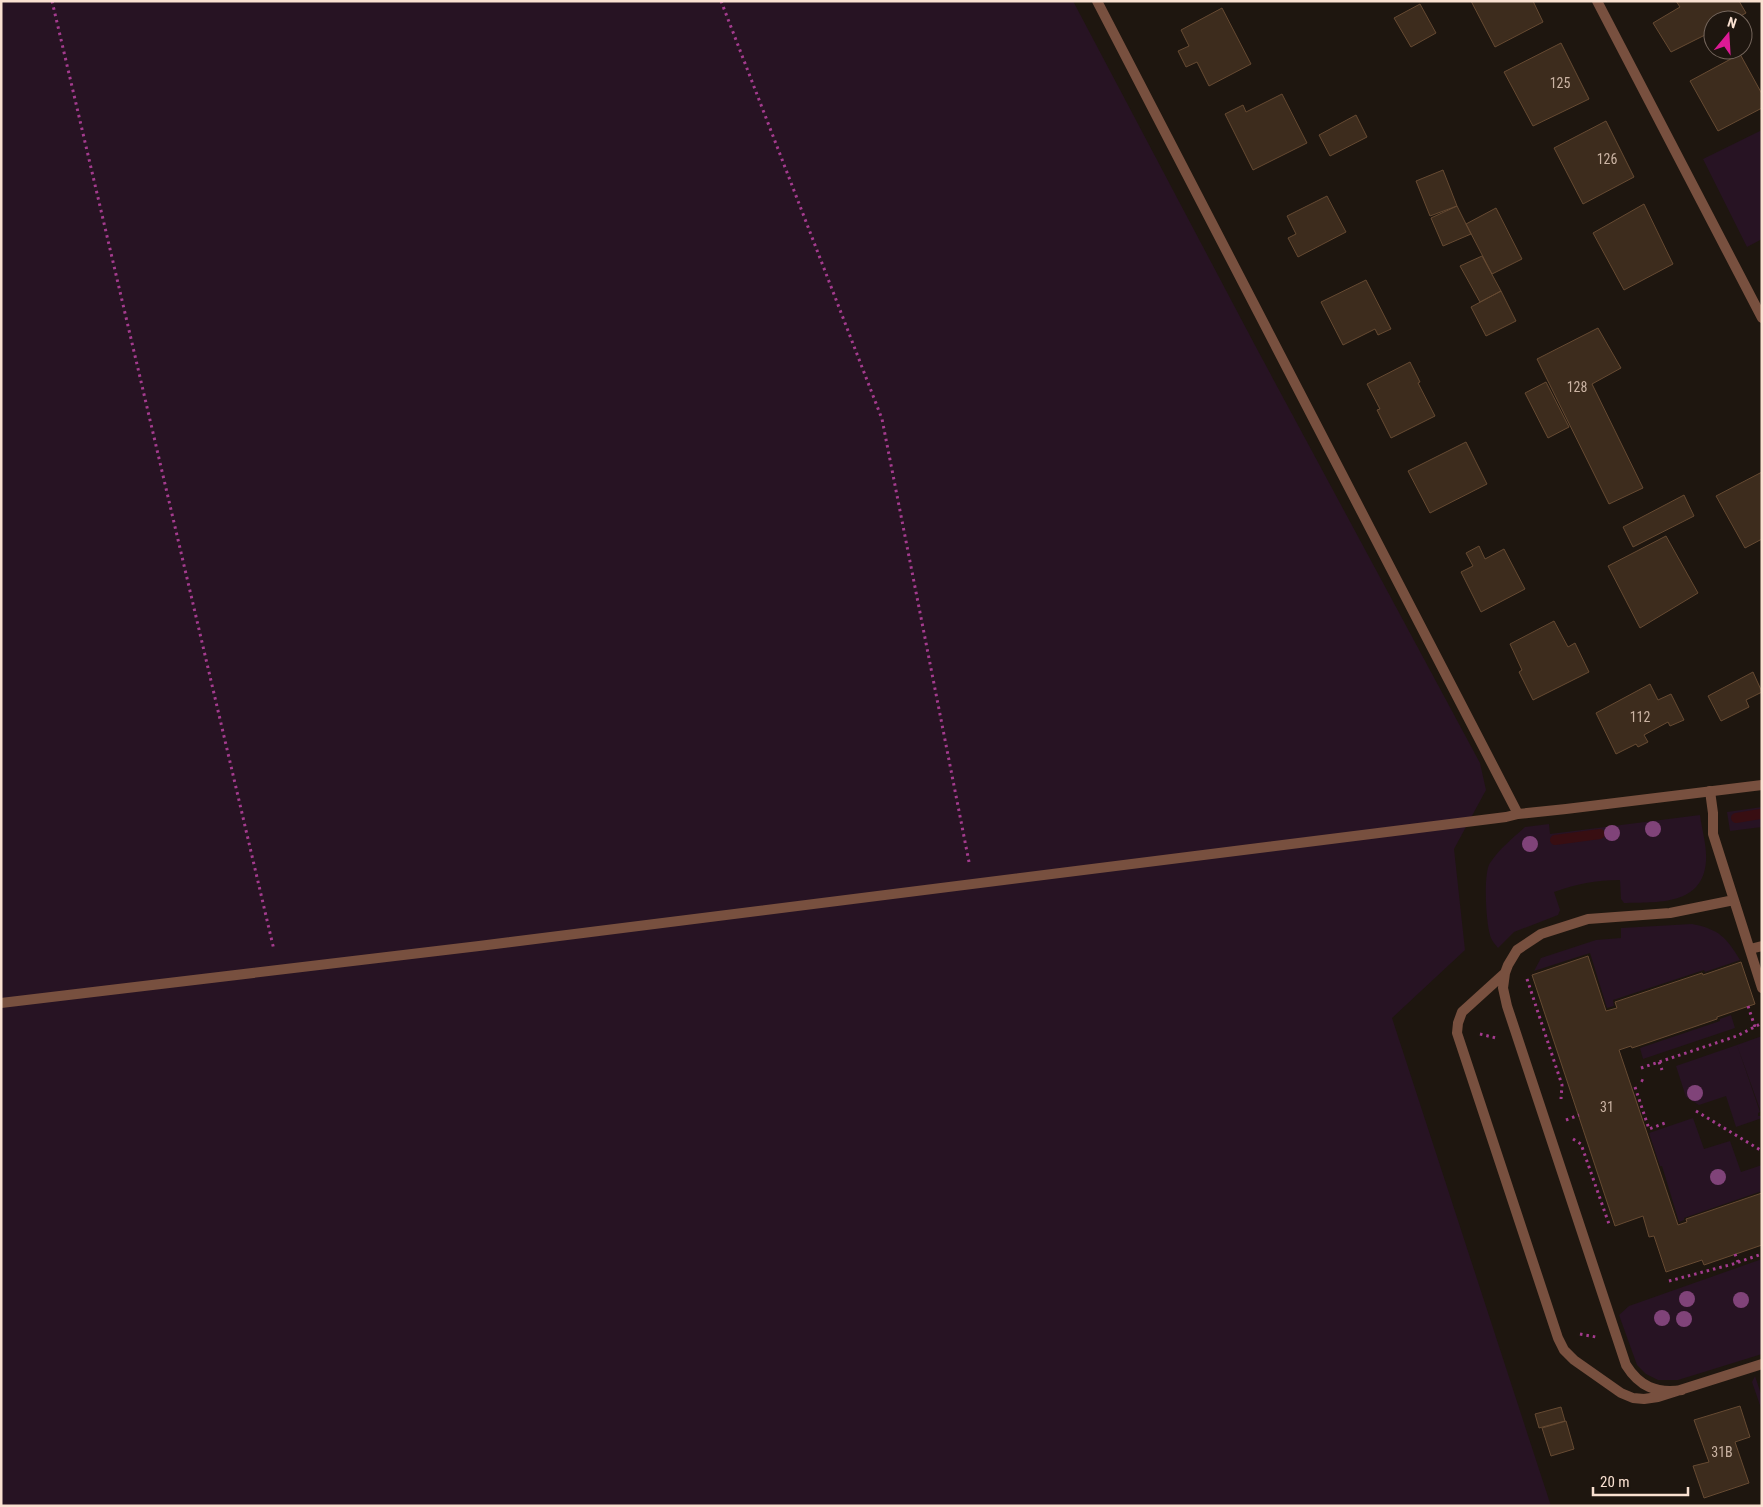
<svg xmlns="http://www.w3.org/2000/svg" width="1763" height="1507" viewBox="0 0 1763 1507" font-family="'Roboto Condensed',sans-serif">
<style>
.green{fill:#271323}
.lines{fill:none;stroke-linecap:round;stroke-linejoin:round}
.stream{stroke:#380e12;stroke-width:10}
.building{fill:#3d2c1d;stroke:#664a32}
.path{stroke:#a43b8e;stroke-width:3;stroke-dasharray:2.5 4;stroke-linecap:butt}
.service{stroke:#78503f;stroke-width:10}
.minor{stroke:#78503f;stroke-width:10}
.tree{fill:#804379}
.labels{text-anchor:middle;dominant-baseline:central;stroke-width:4;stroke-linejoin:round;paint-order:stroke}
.number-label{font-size:14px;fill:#cbb4a4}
</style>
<rect width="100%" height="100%" fill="#1e160f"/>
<path class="green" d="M1,1H1073L1257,349L1480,763L1486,790L1454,849L1465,950L1392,1018L1551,1506H1Z
M1762,130V239L1747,247L1703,159Z
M1762,807V827L1730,831L1727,812Z
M1700,815C1702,830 1707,846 1706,861C1703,906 1657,902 1624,903L1621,899L1620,880C1596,880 1576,884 1554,892L1560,910L1558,915L1514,932L1498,948C1495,944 1491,940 1490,935C1486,923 1483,873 1490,863C1499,849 1513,838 1525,827L1549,824L1550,834Z
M1692,924C1719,929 1727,938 1740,960L1705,972L1704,970L1613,1000L1614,1006L1607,1008L1590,953L1534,971L1541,958L1596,940L1621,938V928Z
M1731,1015L1735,1028L1643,1059L1640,1048L1720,1021V1019Z
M1762,1036V1115L1737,1045Z
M1737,1045L1760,1112L1758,1113V1116H1761L1762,1118L1736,1127L1726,1096L1699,1105L1686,1097L1676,1066Z
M1693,1118L1704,1149L1730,1141L1741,1172L1762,1165V1191L1684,1218V1220L1679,1222L1662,1166H1660L1649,1133Z
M1762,1259V1354L1678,1380H1658L1646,1374L1637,1365L1619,1315L1629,1306Z
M1755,1376L1762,1397V1411L1752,1382Z"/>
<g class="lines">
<path class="stream" d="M1736,818L1760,814
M1555,840L1600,834"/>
</g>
<path class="building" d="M1471,1H1533L1543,22L1495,47Z
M1676,1H1739L1746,13L1733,20H1713V31L1671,52L1653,23L1680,7Z
M1420,4L1436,33L1411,47L1394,18Z
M1222,8L1251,64L1209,86L1197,62L1186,67L1178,51L1189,46L1181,30Z
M1561,43L1589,99L1533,126L1504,72Z
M1740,54L1762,94V108L1718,131L1690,81Z
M1282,94L1307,143L1253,170L1225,114L1243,105L1246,112Z
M1356,115L1367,137L1330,156L1319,135Z
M1606,121L1634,177L1583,204L1554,148Z
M1443,170L1457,206L1430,216L1416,181Z
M1327,196L1346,232L1298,257L1288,238L1296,234L1287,216Z
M1644,204L1673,264L1624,290L1593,233Z
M1457,206L1471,234L1443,246L1431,218Z
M1496,208L1522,259L1492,274L1466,224Z
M1482,256L1501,291L1480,302L1460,266Z
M1366,280L1391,329L1378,335L1375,329L1343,345L1321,302Z
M1501,291L1516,321L1486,336L1471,307Z
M1598,328L1621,368L1592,384L1643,488L1609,504L1537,359Z
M1410,362L1420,382L1418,383L1435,416L1391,438L1377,410L1380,409L1367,384Z
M1546,382L1569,427L1548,438L1525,393Z
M1466,442L1487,484L1430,513L1408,471Z
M1762,472V539L1745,548L1716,496Z
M1684,495L1694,516L1633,547L1623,527Z
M1666,536L1698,593L1640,628L1608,566Z
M1479,546L1485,559L1504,549L1525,589L1481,612L1461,572L1473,566L1466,553Z
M1554,621L1568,647L1575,643L1589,672L1533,700L1519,672L1522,670L1510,644Z
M1753,672L1762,692L1746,700L1749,707L1721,721L1708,696Z
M1650,684L1658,700L1671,694L1684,720L1670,726L1668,722L1644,735L1648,742L1638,747L1636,744L1616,754L1596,713Z
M1588,956L1606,1011L1617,1008L1615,1002L1702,973L1703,975L1741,962L1755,1004L1717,1017V1019L1635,1047L1632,1048L1631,1046L1619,1050L1678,1225L1687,1222L1686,1219L1762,1193V1245L1704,1265L1702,1260L1666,1272L1654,1236L1649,1237L1643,1216L1615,1226L1532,975Z
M1740,1406L1750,1437L1735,1442L1749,1483L1704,1498L1693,1466L1709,1462L1694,1420Z
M1561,1407L1565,1421L1539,1428L1535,1414Z
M1566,1421L1574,1449L1551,1456L1542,1428Z"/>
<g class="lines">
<path class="path" d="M52,1L274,950
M721,1L882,419L969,862
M1527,979L1562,1085L1561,1099
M1748,1006L1755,1027
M1480,1034L1496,1038
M1659,1062L1662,1070
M1641,1068L1737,1036L1762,1023
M1641,1080L1645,1082
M1635,1087L1649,1129L1665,1123
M1696,1111L1762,1151
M1566,1120L1579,1115
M1573,1139L1581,1144L1610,1227
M1735,1254L1738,1262
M1669,1281L1733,1264L1762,1254
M1580,1334L1596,1337"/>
<path class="service" d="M1710,791L1713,813V834L1762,988
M1750,949L1762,946
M1505,973L1462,1012L1458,1023L1457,1033L1558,1338L1564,1350L1574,1360L1621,1393L1633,1398L1644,1399L1658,1397L1762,1364
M1682,1390C1656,1394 1639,1386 1626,1365L1507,1006L1503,988L1505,973L1508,965L1517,950L1541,934L1588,919L1670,913L1734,900"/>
<path class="minor" d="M1097,1L1518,814
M1597,1L1762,318
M1,1003L479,946L1506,817L1518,814L1566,809L1762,785"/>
</g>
<g class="tree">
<circle cx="1653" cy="829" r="8"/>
<circle cx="1612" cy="833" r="8"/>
<circle cx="1530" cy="844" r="8"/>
<circle cx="1695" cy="1093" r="8"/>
<circle cx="1718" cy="1177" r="8"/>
<circle cx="1687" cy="1299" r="8"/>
<circle cx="1741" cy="1300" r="8"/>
<circle cx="1662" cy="1318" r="8"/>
<circle cx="1684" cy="1319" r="8"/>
</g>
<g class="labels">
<g class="number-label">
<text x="1560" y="83">125</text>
<text x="1607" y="159">126</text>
<text x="1577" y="387">128</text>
<text x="1640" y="717">112</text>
<text x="1607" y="1107">31</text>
<text x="1722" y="1452">31B</text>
</g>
</g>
<rect width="1763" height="1507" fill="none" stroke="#fae1d1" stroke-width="5"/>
<g transform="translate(1728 35) rotate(18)"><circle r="24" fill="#1e160f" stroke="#76675d"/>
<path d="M0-4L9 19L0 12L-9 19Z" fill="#dd1a95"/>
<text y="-8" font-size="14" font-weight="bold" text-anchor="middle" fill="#fae1d1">N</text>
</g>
<path d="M1593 1487v8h95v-8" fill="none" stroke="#fae1d1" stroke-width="2.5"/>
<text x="1600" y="1487" font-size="15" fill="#fae1d1" stroke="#1e160f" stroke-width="4" paint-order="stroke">20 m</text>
</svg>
